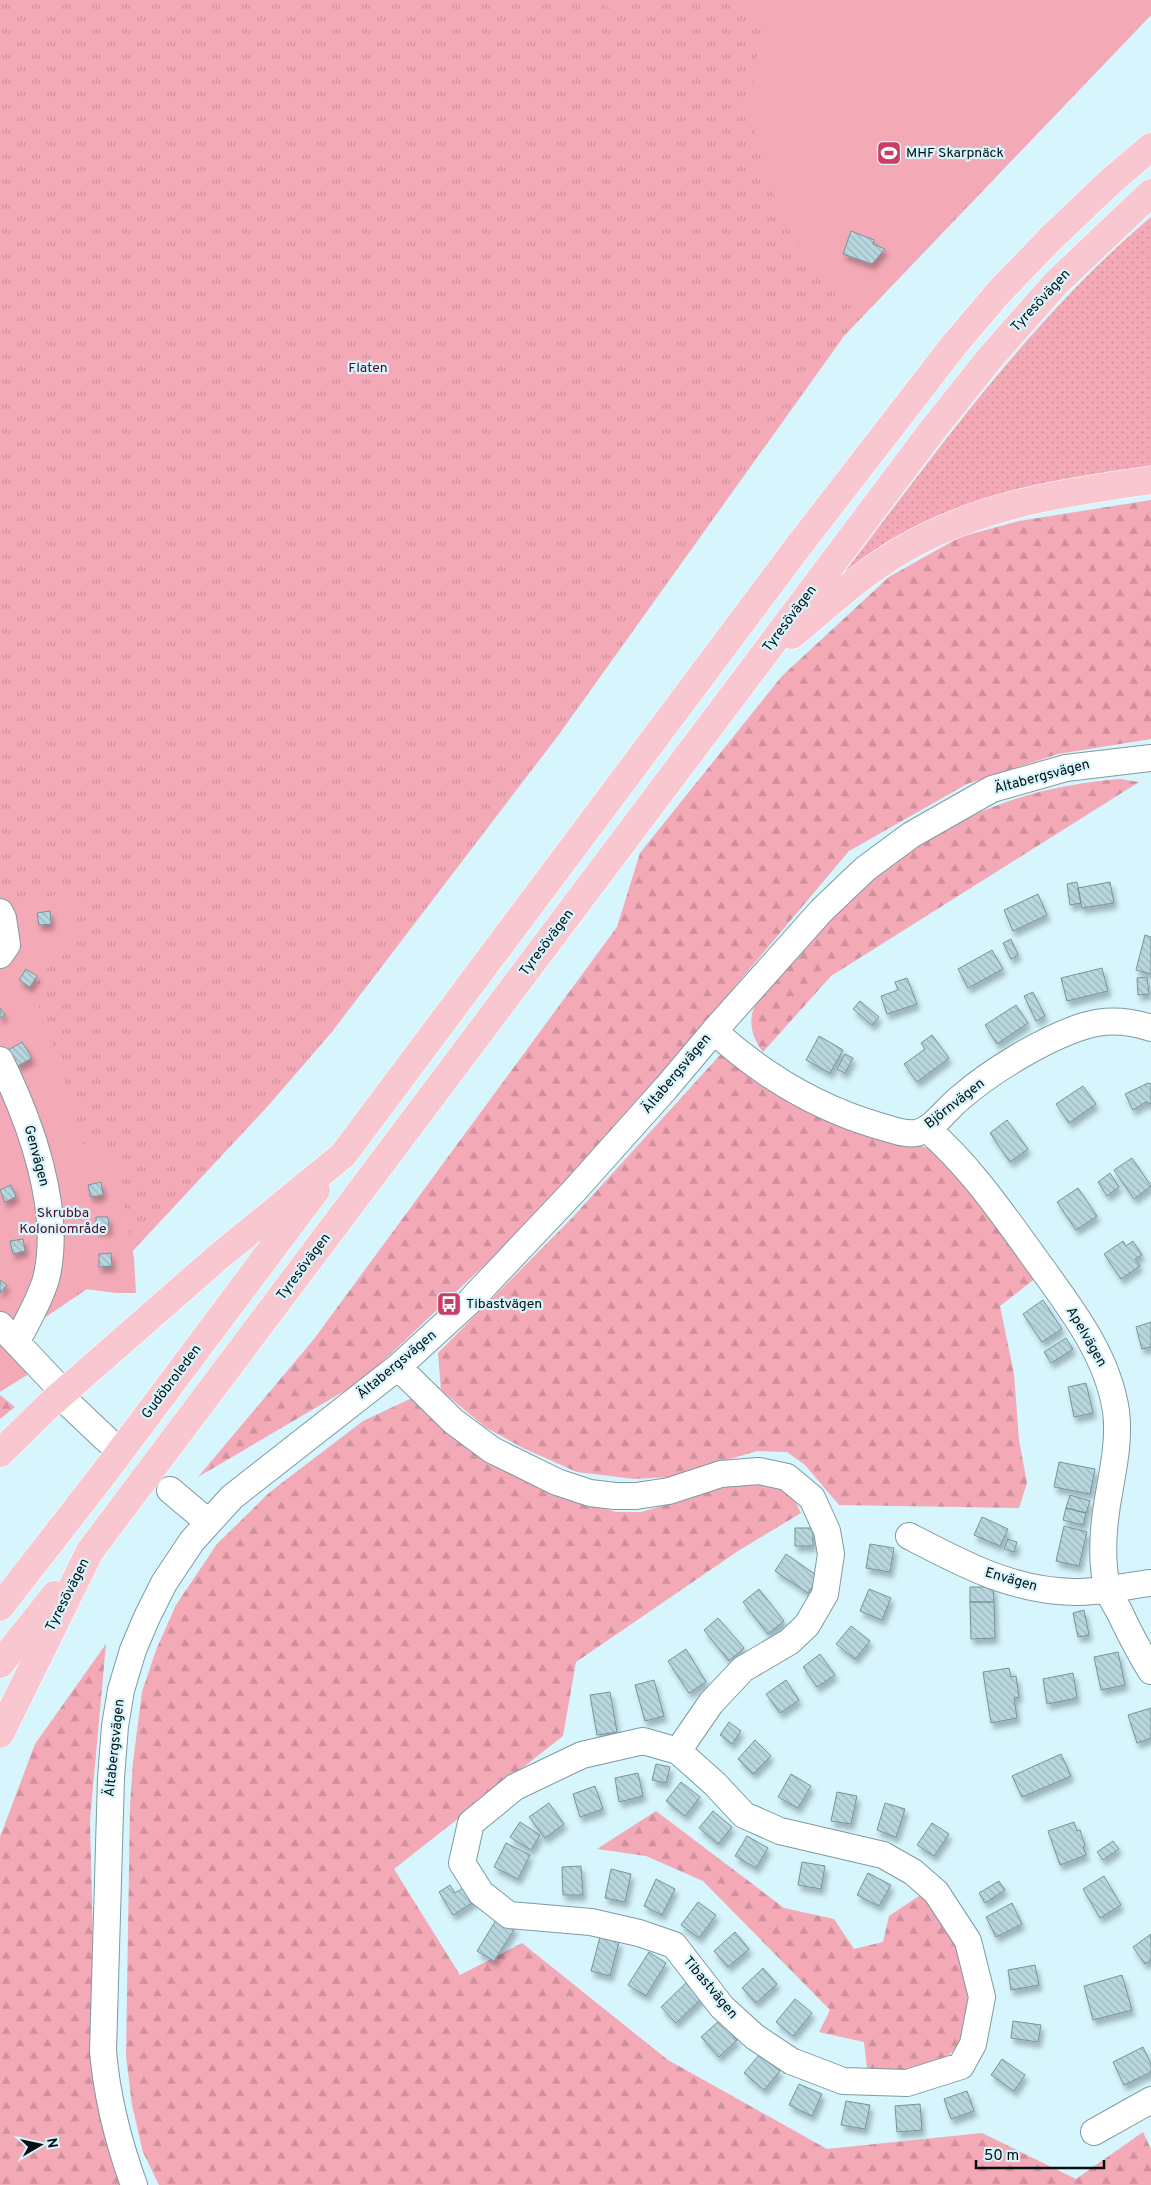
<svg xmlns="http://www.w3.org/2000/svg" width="1151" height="2185" viewBox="0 0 1151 2185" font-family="Overpass,sans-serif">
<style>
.grass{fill:url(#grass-dots)}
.forest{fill:url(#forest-firs)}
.park{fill:url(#park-tufts)}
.garden{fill:#f4a9b7}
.building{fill:url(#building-back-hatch);stroke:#77939a;filter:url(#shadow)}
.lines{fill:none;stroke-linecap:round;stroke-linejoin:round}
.minor-tunnel{stroke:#b8d2da;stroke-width:26;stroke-dasharray:26 13;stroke-linecap:butt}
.minor-casing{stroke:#7e9aa2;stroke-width:28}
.highway-casing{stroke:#fff;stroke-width:29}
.minor{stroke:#fff;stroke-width:26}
.highway{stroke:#f8c7cf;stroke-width:28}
.labels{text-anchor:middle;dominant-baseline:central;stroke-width:4.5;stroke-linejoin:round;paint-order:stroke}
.poi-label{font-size:14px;fill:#050f12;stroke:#d7f5fd;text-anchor:start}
.street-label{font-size:14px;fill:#050f12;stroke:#d7f5fd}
.park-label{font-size:14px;fill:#510b22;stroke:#d7f5fd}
</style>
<defs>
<pattern id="grass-dots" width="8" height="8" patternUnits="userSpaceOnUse" patternTransform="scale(1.25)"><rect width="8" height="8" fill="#f4a9b7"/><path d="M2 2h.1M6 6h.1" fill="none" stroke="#d0909c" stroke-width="1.8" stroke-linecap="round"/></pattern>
<pattern id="forest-firs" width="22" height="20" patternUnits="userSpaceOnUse" patternTransform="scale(1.25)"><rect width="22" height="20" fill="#f4a9b7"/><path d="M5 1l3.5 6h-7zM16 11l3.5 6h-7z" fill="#d0909c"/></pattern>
<pattern id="park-tufts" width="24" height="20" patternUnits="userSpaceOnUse" patternTransform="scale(1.25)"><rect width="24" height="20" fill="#f4a9b7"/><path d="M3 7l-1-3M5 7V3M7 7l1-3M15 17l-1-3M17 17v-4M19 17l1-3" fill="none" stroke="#d0909c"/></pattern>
<pattern id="building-back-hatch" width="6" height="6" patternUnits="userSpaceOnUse" patternTransform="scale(1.25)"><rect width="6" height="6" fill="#b8d6de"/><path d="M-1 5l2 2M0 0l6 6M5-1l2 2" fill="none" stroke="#9db6bd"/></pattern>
<filter id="shadow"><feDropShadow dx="3" dy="5.5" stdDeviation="2.5" flood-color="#0004"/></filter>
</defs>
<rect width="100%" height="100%" fill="#d7f5fd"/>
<path class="grass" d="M1151,217V471L1060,484L829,593C929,462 1025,324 1151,217Z"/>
<path class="forest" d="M1151,500V739L1058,754L967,784L849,851L689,1041L533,1219L363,1380L198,1477L314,1339L617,927L640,853L782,676L889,577L960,537L1019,521Z
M1120,779L1139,782L831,976L763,1052C752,1038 747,1021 756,1003C763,991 777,979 786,968C837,907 897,852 969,817C1017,795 1067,783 1120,779Z
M720,1055L810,1109L893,1139L922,1146L941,1153L1036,1278L1000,1306L1014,1374L1019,1440L1027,1483L1019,1508L839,1505L805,1465L787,1452L757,1451L670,1477L634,1479L577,1472L525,1449L485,1427L441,1390L438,1353L572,1218Z
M0,1395L15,1407L0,1419Z
M414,1397L493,1464L548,1492L616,1512H641L746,1481L775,1486L794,1499L801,1513L738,1551L576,1662L563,1736L394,1869L460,1975L522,1943L668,2060L827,2149L982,2133L1076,2179L1143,2132L1151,2149V2185H159L143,2152L132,2105L126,2056L130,1805L133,1762L142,1692L156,1650L176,1605L217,1544L270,1492L363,1421Z
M106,1644L90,1820L97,2104L104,2130L123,2185H0V1837L35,1744Z
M656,1811L784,1908L834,1919L854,1949L883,1942L889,1916L922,1894L960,1943L971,1996L961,2044L935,2067L885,2073L867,2069L864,2042L819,2032L830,2010L703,1881L646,1856L597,1849Z"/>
<path class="park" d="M0,0H1151V15L844,336L560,733L331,1033L267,1107L115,1270L0,1348Z"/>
<path class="garden" d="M590,0H624L618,11Z
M744,0H1151V15L864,310L808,265L775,198L748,107L763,21Z
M0,888L8,907L59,894L79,906L70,936L32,989L56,1054L82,1142L116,1167L134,1258L136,1293H116L55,1285L20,1356L27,1375L0,1392Z"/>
<path class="building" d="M851,231L874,240L873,244L885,249L872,264L843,254Z
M1077,882L1081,903L1070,905L1067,884Z
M1110,882L1114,903L1082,908L1078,888Z
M1038,894L1047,915L1013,931L1004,910Z
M50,911L51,924L39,925L37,913Z
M1145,935L1151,937V974L1136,970Z
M1011,939L1018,955L1011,959L1003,943Z
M992,950L1003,969L968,988L958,969Z
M1102,968L1108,991L1067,1001L1061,978Z
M26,969L37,976L30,987L19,980Z
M1147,977L1149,994L1138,995L1137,978Z
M907,978L917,1004L887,1014L881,996L898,990L895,982Z
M1033,992L1045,1016L1036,1021L1024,996Z
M860,1001L879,1017L872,1025L853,1009Z
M1016,1005L1028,1023L997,1044L985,1025Z
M0,1008L5,1015L0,1018Z
M932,1035L949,1058L917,1082L904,1064L925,1049L921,1043Z
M819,1036L843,1050L830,1073L806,1060Z
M22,1042L32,1058L18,1066L8,1050Z
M845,1054L853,1058L845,1073L837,1069Z
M1148,1083L1151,1084V1104L1146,1102L1133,1110L1125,1094Z
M1083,1086L1096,1104L1069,1123L1056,1104Z
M1007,1120L1028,1149L1010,1162L990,1133Z
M1132,1158L1151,1186L1134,1199L1114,1170Z
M1110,1173L1119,1187L1107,1196L1098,1182Z
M101,1182L103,1195L91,1197L88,1185Z
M11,1185L16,1197L5,1202L0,1190Z
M1078,1188L1097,1216L1076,1230L1057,1202Z
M96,1217H108L109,1230H96Z
M23,1239L25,1251L13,1254L10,1241Z
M1123,1241L1126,1246L1133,1241L1142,1255L1135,1259L1140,1266L1121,1279L1104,1254Z
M111,1253L112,1266L99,1267V1254Z
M0,1280L7,1285L0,1293Z
M1043,1300L1062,1329L1042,1342L1023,1314Z
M1151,1322V1347L1142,1349L1136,1327Z
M1066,1338L1073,1349L1051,1363L1044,1352Z
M1086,1383L1093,1413L1074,1417L1068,1387Z
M1059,1462L1095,1469L1090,1494L1054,1487Z
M1070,1495L1090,1501L1086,1513L1066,1508Z
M1066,1508L1086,1513L1083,1525L1063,1520Z
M982,1517L1008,1529L1000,1546L974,1535Z
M1064,1526L1087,1532L1079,1566L1056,1561Z
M795,1528H813V1546H795Z
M1008,1539L1017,1542L1014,1552L1004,1549Z
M870,1544L894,1548L890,1572L866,1568Z
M786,1554L819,1577L808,1593L775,1571Z
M970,1587H993L994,1602H970Z
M759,1589L784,1621L768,1634L743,1602Z
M869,1589L891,1598L882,1620L860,1611Z
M970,1602H994L995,1638L971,1639Z
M1084,1610L1089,1635L1078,1637L1073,1613Z
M718,1618L744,1648L729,1661L704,1630Z
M851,1626L870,1641L855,1659L836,1644Z
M686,1649L706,1682L689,1693L668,1661Z
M1118,1652L1125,1685L1101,1690L1094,1657Z
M820,1654L835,1675L817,1687L803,1667Z
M1009,1668L1011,1677L1016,1676L1019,1697L1014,1698L1017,1718L991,1723L983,1672Z
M1073,1673L1077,1698L1047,1704L1043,1679Z
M654,1680L664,1716L645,1721L635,1685Z
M786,1680L799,1700L780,1713L766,1694Z
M610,1692L617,1732L597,1735L590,1695Z
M1151,1708V1738L1137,1743L1128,1715Z
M729,1722L741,1731L732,1744L720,1735Z
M755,1740L771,1756L753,1774L738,1759Z
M1061,1754L1071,1776L1022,1797L1012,1776Z
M656,1764L670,1767L666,1783L652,1780Z
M638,1773L643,1796L619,1802L615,1778Z
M791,1774L811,1786L798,1808L778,1797Z
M681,1782L700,1797L685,1816L666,1801Z
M595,1786L603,1809L580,1817L573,1794Z
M837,1792L857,1796L851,1824L831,1821Z
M549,1803L564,1824L545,1838L529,1817Z
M885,1803L905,1809L896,1837L877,1830Z
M713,1811L732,1827L718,1844L699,1828Z
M520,1822L540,1835L531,1850L510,1837Z
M1074,1822L1077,1831L1080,1830L1085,1846L1083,1847L1086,1855L1060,1865L1048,1831Z
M932,1823L949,1834L934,1856L917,1845Z
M747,1836L768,1848L756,1868L735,1856Z
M1113,1841L1119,1849L1103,1860L1097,1852Z
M506,1843L530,1855L518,1879L494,1867Z
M802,1862L825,1866L821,1889L798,1885Z
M581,1866L583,1895H563L562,1867Z
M611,1869L631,1874L625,1902L605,1898Z
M868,1873L891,1885L879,1906L857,1895Z
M1104,1876L1121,1905L1100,1918L1083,1889Z
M656,1879L675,1889L662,1915L644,1906Z
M999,1881L1005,1890L985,1903L979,1893Z
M450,1885L455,1893L466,1886L475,1901L453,1915L439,1892Z
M698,1902L716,1915L699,1938L681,1925Z
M1012,1903L1022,1924L996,1937L986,1917Z
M498,1917L515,1928L494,1961L477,1951Z
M735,1932L749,1949L728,1967L714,1951Z
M1151,1934V1960L1145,1964L1133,1947Z
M600,1937L619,1942L610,1976L591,1971Z
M649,1952L666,1963L646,1996L628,1985Z
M1035,1965L1039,1985L1011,1990L1008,1970Z
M763,1968L777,1984L756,2003L742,1988Z
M1122,1975L1132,2010L1093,2020L1084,1986Z
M688,1981L703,1997L676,2023L661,2007Z
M795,1999L812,2013L793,2036L776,2022Z
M720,2020L737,2040L719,2057L701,2037Z
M1013,2021L1041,2025L1038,2042L1011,2038Z
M1143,2047L1151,2064V2072L1124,2085L1113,2062Z
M759,2055L780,2071L764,2090L744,2073Z
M1002,2059L1025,2075L1014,2091L991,2075Z
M799,2084L822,2094L812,2116L789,2105Z
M967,2091L974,2111L951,2119L944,2099Z
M846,2101L870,2105L865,2129L841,2125Z
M920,2104L922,2130L897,2132L895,2106Z"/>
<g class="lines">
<path class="minor-tunnel" d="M107,1440L165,1487"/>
<defs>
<path id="minor" d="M0,912L3,918L7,945L0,955
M714,1031C761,1074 817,1108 879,1126C890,1129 905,1135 916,1133C934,1129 946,1109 960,1098C991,1071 1045,1038 1084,1026C1106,1019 1130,1021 1151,1028
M0,1060C30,1121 63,1210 46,1279C40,1300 27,1322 17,1341
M927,1129C968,1164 999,1209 1031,1253C1065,1301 1107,1351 1116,1411C1120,1442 1112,1474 1107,1505C1103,1531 1101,1561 1107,1587C1109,1595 1115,1604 1119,1611C1129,1632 1139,1652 1151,1671
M0,1325L52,1380
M398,1367L453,1421L492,1450L557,1482L590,1493L615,1496H636L669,1491L721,1474L759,1471L787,1477L812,1498L827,1531L831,1554L825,1594L807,1625L789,1642L743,1669L711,1703L678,1751
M69,1404L107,1440
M170,1490L208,1522
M909,1536C963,1564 1012,1591 1075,1592C1100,1592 1126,1586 1151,1583
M643,1741L678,1751L715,1784L744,1815L780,1831L883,1855L913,1872L936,1892L968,1941L982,1997L973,2044L961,2066L907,2083L843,2081L791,2061L755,2037L722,2007L674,1945L639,1933L591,1922L509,1915L481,1893L462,1863L471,1823L515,1787L582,1755Z
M1094,2132L1151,2100
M134,2185C118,2141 107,2098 103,2051L111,1778L115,1726L121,1690L133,1650L147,1617L164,1583L192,1541L232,1497L398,1367L470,1301L573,1192L666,1088L714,1031L821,911L865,869L911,835L992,789L1066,768L1151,758"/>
<path id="highway" d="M792,635C827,606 861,574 900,551C978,505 1064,492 1151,480
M0,1453L49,1405L217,1258L343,1155L797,548L954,345L999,292L1051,238L1111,181L1151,147
M0,1607L105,1472L316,1190
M0,1664L55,1595
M0,1734L90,1551L931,432L989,359L1057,282L1151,193"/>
</defs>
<use href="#minor" class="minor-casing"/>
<use href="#highway" class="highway-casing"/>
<use href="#minor" class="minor"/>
<use href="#highway" class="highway"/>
</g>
<defs>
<symbol id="stadium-square" viewBox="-11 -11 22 22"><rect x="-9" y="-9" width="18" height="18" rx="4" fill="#cc3d66" stroke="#d7f5fd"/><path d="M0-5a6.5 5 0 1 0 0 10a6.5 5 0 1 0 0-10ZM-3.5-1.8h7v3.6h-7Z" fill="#fff"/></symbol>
<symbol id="bus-square" viewBox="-11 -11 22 22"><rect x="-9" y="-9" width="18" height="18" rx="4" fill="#cc3d66" stroke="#d7f5fd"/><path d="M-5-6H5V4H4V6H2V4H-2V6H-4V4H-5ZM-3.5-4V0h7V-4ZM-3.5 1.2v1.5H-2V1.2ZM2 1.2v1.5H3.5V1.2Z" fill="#fff"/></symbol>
</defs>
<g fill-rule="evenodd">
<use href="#stadium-square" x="875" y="139" width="28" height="28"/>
<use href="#bus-square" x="435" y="1290" width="28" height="28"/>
</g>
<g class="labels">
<g class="poi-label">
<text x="906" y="153">MHF Skarpnäck</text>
<text x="466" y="1304">Tibastvägen</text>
</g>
<g class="street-label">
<text transform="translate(1041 301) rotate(-47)">Tyresövägen</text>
<text transform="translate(790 619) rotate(-53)">Tyresövägen</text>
<text transform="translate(1042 777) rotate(-15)">Ältabergsvägen</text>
<text transform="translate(547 943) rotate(-53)">Tyresövägen</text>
<text transform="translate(677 1074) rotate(-50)">Ältabergsvägen</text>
<text transform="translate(955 1104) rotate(-38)">Björnvägen</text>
<text transform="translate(36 1156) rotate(75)">Genvägen</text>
<text transform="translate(304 1267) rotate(-53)">Tyresövägen</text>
<text transform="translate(1086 1337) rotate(60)">Apelvägen</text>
<text transform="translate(397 1365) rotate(-40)">Ältabergsvägen</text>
<text transform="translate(172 1382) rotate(-53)">Gudöbroleden</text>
<text transform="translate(1011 1580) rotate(16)">Envägen</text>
<text transform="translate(68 1595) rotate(-63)">Tyresövägen</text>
<text transform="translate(115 1748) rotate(-84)">Ältabergsvägen</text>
<text transform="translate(710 1988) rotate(50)">Tibastvägen</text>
</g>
<g class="park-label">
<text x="368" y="368">Flaten</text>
<text x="63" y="1213">Skrubba<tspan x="63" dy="16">Koloniområde</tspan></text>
</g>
</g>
<g transform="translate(40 2145) rotate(81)" stroke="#d7f5fd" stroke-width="4" paint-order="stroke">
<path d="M0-4L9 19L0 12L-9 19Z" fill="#050f12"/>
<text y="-8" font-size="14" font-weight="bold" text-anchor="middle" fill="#050f12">N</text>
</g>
<path d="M976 2160v8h128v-8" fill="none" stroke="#050f12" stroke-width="2.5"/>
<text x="984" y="2160" font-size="15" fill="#050f12" stroke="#d7f5fd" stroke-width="4" paint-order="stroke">50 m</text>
</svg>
